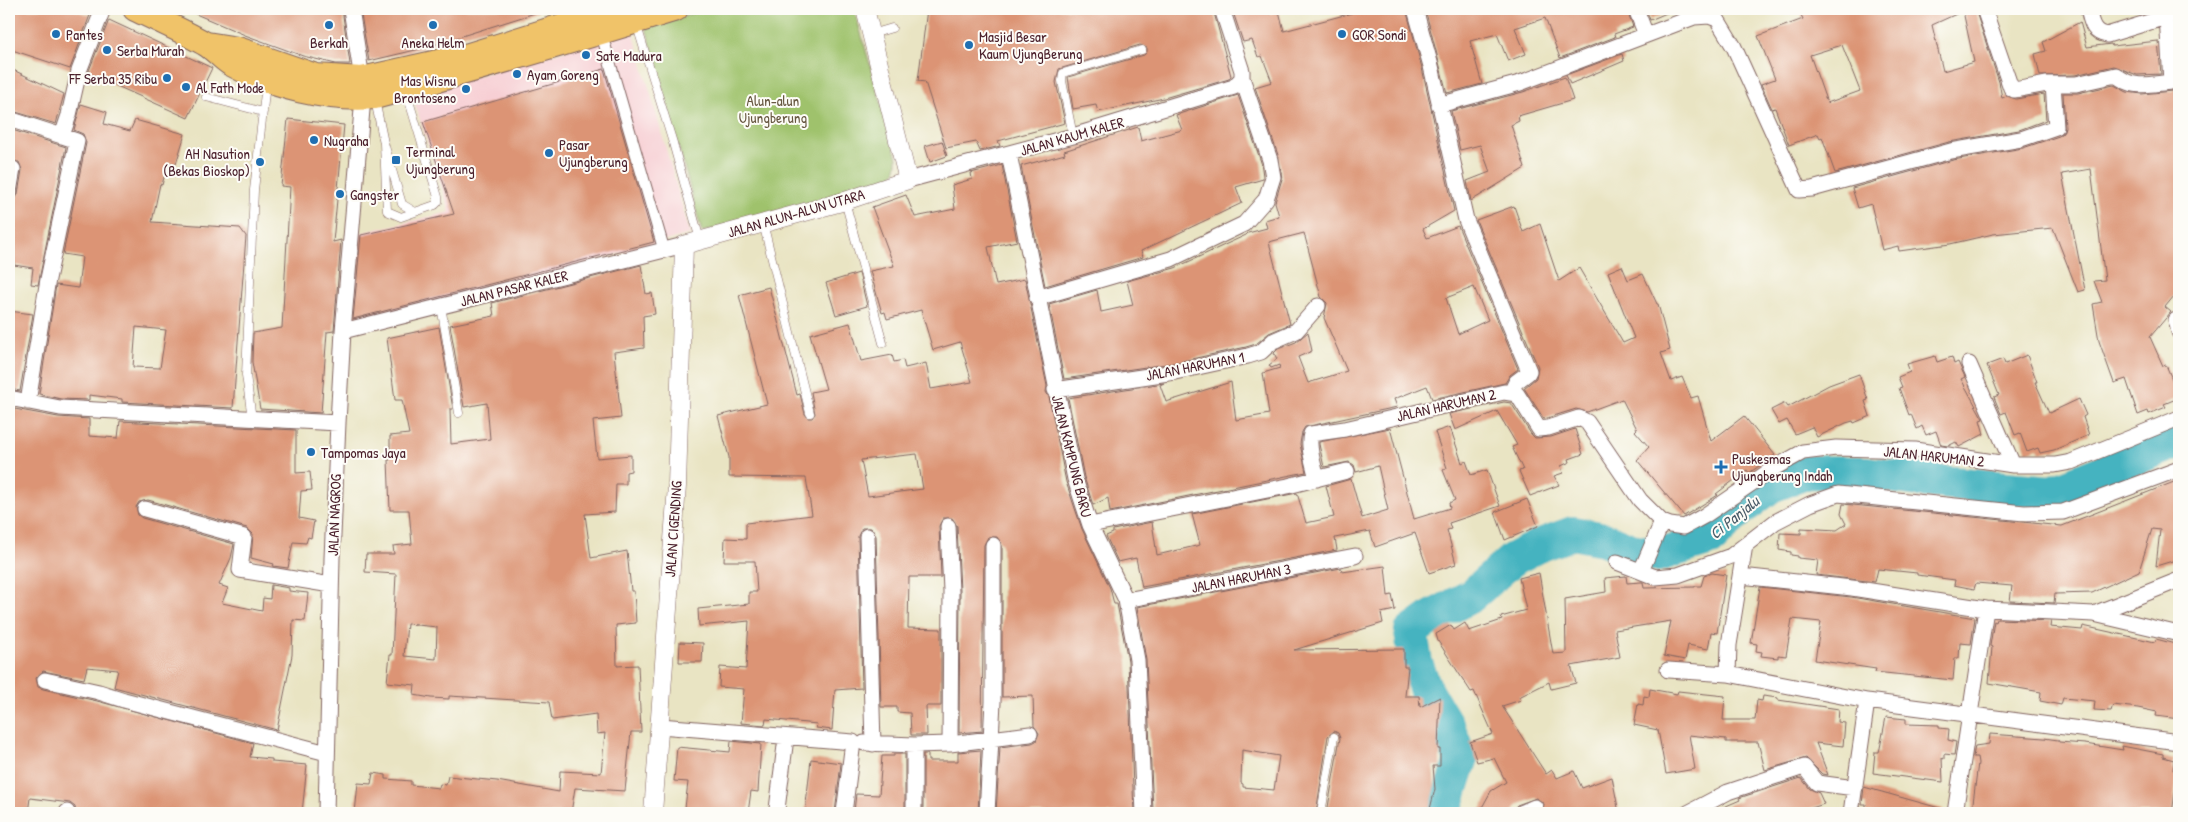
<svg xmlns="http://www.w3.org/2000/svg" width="2188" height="822" viewBox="0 0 2188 822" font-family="'Patrick Hand',sans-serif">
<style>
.built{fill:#f7cfd4}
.green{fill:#9fc26c;stroke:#74704c}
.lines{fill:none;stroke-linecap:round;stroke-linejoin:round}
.river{stroke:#45b3c0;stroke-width:34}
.building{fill:#dc9475;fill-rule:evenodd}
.service-casing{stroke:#826460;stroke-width:9}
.pedestrian-casing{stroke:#826460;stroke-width:13}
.minor-casing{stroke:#826460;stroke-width:17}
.tertiary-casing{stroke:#826460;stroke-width:19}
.trunk-casing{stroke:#826460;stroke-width:26}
.service{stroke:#fff;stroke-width:8}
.pedestrian{stroke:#fff;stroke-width:11}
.minor{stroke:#fff;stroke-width:15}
.tertiary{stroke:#fff;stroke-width:18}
.trunk{stroke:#f0c369;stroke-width:24}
.poi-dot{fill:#1f6fb2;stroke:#fdfcf7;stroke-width:2}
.labels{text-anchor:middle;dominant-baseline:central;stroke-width:4;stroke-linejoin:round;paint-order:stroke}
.poi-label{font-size:15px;fill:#4a1f2b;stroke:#fdfcf7;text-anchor:start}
.park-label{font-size:15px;fill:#685842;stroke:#fdfcf7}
.street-label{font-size:15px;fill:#4a1f2b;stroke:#fdfcf7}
.water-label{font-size:16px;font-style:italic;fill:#485a67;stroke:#fdfcf7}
</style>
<rect width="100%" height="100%" fill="#fdfcf7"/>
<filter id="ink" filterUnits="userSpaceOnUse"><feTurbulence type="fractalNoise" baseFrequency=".02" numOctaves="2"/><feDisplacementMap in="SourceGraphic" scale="10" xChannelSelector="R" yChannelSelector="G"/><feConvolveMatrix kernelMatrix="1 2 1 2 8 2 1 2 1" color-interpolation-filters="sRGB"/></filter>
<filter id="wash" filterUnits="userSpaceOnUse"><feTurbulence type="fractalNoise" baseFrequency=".0096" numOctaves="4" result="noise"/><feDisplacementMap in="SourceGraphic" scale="20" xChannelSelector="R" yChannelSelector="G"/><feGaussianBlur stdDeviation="1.12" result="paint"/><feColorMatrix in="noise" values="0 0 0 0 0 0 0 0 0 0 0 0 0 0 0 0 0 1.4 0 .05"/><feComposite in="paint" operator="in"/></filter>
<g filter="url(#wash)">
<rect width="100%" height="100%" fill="#e9e4c3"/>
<path class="built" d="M633,31L690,234L343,331L356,234L450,212L412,95Z"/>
<path class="green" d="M706,9H854L897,158C897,169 895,174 887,182L702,232L646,28Z"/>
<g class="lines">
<path class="river" d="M1444,813L1461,760L1449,729L1426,690L1416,663L1411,632L1432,617L1471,596L1513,559L1538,546L1573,533L1604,539L1631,550L1658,555L1711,539L1738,512L1771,486L1808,472L1867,473L1919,480L2051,492L2179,441"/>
</g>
<g id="blocks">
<path class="building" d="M9,9H70L90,15L70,69L9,49Z
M184,9H342L350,64H336L303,56L245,35Z
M360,9H537L538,12L424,48L369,61Z
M927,9H1213L1231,76L1229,79L1164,98L1098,112L1096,105L1073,109L1068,77L1144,55L1147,52V48L1140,45L1059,69L1056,82L1065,123L998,141L1000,146L980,151L976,142L946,148L925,82L918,81Z
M1232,9H1268L1269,14L1279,11L1284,31L1352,13L1351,9H1406L1422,68L1454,211L1423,229L1427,238L1458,226L1518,369L1510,375L1505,383L1432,399L1427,386L1394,399L1397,407L1305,427L1302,432L1300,444L1306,472L1110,512L1108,498L1093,505L1084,477L1068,398L1164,383L1160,385L1166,402L1231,382L1236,420L1269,414L1263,373L1280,368L1279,365L1271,368L1269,365L1277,359L1274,353L1278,349L1296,342L1308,332L1312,351L1298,357L1308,383L1347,371L1324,318L1327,303L1321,297L1304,233L1269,242L1290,324L1269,333L1256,344L1246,347L1173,363L1064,379L1049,304L1097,290L1101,312L1133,305L1127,281L1175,268L1246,235L1248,233L1267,228L1265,220L1279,216L1275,202L1282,179L1279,158L1255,87L1272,82L1262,56L1258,57L1252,40L1243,42ZM1474,287L1488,320L1458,334L1446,298Z
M1425,9H1627L1633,27L1614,34L1615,37L1560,58L1545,18L1515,28L1526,54L1508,61L1497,34L1470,41L1482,84L1447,93Z
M1646,9H1676L1650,20Z
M1798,9H1975L1999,82L2002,98L2007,96L2016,99L2044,94L2046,120L2019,130L1949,142L1835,173L1822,137L1820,138L1818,134L1789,145L1775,108L1772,109L1761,84L1775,79L1758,36L1803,19ZM1963,11L1974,62L1943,71L1932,25ZM1842,45L1860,91L1827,103L1810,55Z
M109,20L212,68L188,118L88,73Z
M2080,22L2087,47L2111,44L2112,46L2158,41L2161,74L2137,75L2114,66L2075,75L2040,76L2035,54L2046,51L2043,42Z
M1622,54L1624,61L1570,84L1566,75Z
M9,68L64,94L56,124L9,110Z
M604,69L654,242L353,319L361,235L454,214L423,122Z
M1565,77L1573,100L1518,116L1519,121L1511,125L1525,168L1471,201L1467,181L1490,172L1480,145L1460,150L1451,111L1523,92Z
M2114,85L2127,92L2142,94L2172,91L2179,86V290L2165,307L2171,312L2150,337L2163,366L2166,365L2177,391L2174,392L2176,399L2164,404L2166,407L2149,414L2148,411L2138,415L2126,379L2114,383L2099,341L2093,304L2102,302L2094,281L2105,280L2091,169L2062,174L2085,290L2078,292L2053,228L1993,234L1950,244L1899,251L1898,246L1882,250L1871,204L1858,208L1852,188L1953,160L2023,148L2059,136L2063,133L2065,127L2063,93H2078Z
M1238,95L1261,162L1263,176V179L1236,187L1242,203L1141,251L1143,257L1045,286L1021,166L1065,154L1064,151L1138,127L1141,141L1182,130L1176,115Z
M81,104L107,112L104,124L130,131L135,120L185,134L176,164L168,162L162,185L160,184L152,222L240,228L246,236L233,408L122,402V399L89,395V400L61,399L39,394L56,285L78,288L82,257L63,254L86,143L83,134L74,130ZM136,327L166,330L160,368L133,367Z
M288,119L344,125L333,242L341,240L334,331L327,332L321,413L260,409L252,362L253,333L282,328L290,187L281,186Z
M9,129L66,147L38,285L31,284L33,268L14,265V259L9,258V227L14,210H9V201L16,198L18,194L22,170L19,162L9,161Z
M942,141L947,156L930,162L925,146Z
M1002,165L1017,241L988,247L996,285L1025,279L1047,386L1046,392L1049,397L1066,482L1082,529L1110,588L1114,604H1117L1128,661L1134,813H996L1000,747L1032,743L1036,741L1039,733L1034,726L1033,696L1002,697V545L997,537H988L984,545L982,731L959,733L960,591L957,526L952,518H943L939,526L941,577H909L908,628L941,629V706H926L927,735H911L910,713L897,712V707H881L876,536L871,528H862L858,536L862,688L835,690L832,730L816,728L817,724L766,719L765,725L741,723L744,689L719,687L720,667L746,669L749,621L699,626L698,609L749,604V592H757L755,561H724L725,538L746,539V523L812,515L806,478L729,477V457L718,416L767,404L739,295L769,287L797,395L800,394L805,414L808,418H812L815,414L811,392L826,389L810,334L850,323L861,361L892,355L894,362L903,360L905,368L926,363L931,389L972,382L960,342L933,350L921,310L887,319L885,312L882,313L870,271L894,266L872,207L906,195L915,217L955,209L952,185L972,179L971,173ZM917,454L923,489L868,496L861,460Z
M1514,206L1523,232L1540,224L1559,281L1579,268L1623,343L1634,338L1608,272L1622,266L1628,280L1643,274L1657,304H1658L1670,350L1661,353L1671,381L1682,377L1691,398L1698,396L1711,441L1744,416L1775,455L1749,473L1747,470L1716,494L1718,495L1684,516L1637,460L1649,447L1635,431L1637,429L1622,399L1587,412L1576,409L1544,419L1524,388L1536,378L1538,367L1476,220Z
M641,265L646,294L652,293L655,314L643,316L644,348L614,352L621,418L593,421L597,458L631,455V471L626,472V484H616L615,512L585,514L591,558L627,551L631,591H634L636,623L616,625L617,666L638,665L641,732H631L625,791L575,788L571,813H355L358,783L371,784L373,773L386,775V779L411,781V785L439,788L440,784L446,785L448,776L497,781L559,792L560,771L601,773L605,733L597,734L596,714L552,720L549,702L449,696V699L431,698L414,695L415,685L387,682L390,655H392L396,574L365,572L366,554H394L393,546L412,544L409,510H390L388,460H390V436L409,434L402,400H395L387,338L439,327L453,409H450L451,444L490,439L487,403L464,407L450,325L494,316L492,303ZM407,624L437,627L436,659L404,656Z
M859,273L867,306L836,315L826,283Z
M9,311L33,314L20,391L9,389Z
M2027,355L2037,382H2035L2049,413L2079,399L2086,415L2083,417L2089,435L2054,450L2040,453L2038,448L2027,452L2020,433L2015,435L2006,412L2001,414L1994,397L1999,395L1987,365L2003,359L2005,364Z
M1935,356L1937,362L1952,357L1954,364L1958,362L1965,377L1961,379L1983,419L1980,420L1984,434L1959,447L1956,442L1948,446L1941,445L1936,431L1926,435L1922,426L1917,429L1911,414L1909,415L1899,388L1902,387L1898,377L1910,372L1907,364Z
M1859,374L1868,400L1865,401L1870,416L1854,423L1853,421L1846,423L1817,437L1812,427L1795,434L1787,420L1779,424L1771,410L1785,403L1788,407L1829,385Z
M1504,402L1511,403L1531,434L1535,438L1551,437L1575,429L1583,454L1569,459L1570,462L1561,466L1563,473L1554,476L1559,485L1530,496L1519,471L1523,470L1512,447L1517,445L1497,411L1455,430L1449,414Z
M9,408L58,417L89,419V436L118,438L120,421L296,430V473L310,472L312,490L301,491L299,518L314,521L311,538L308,537L306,543L293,542L288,568L273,566L274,564L251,558L253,534L247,528L148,500L139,502L136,507L138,515L142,518L234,544L231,558L219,585L228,588L222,603L262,611L263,598L270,599L271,585L289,588V591L308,593L305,621L293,620L292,655L277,730L114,687L118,670L87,667L84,679L43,671L36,678L38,687L43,689L97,701L253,743L250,757L272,759V762L307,765L302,813H76L75,807L70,803L30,798L28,813H9V541L11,542L15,506L9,505Z
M1450,427L1462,463L1466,461L1471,475L1487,470L1500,506L1449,523L1451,529L1447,530L1456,564L1429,573L1415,533L1375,547L1370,531L1335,538L1337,550L1142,587L1136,558L1118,562L1106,536L1113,533V530L1152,522L1157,555L1200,545L1192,514L1297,493L1306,523L1334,517L1326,486L1351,479L1362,518L1388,510L1378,466L1356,472L1354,465L1349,462L1324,467L1319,444V442L1390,428L1414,519L1450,508L1449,503L1455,500L1443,470L1447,468L1435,432Z
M2179,480V559L2156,566L2160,530L2152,529L2139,571L2092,593L2055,594L2054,603L2010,601L2012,586L1976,583L1974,589L1954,585L1955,580L1917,575V573L1878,569L1875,582L1816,575L1818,560L1798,558V556L1791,555V552L1779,550L1780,533L1801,534V528L1837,530L1846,524L1841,514L1843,504L2062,526Z
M1527,499L1538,526L1505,540L1495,512Z
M1385,566L1388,596L1392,595L1395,610L1381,613L1383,623L1294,650L1404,649V667H1408L1405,696H1419L1420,707L1440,697L1438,749H1440V766H1433L1435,789L1429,813H1327L1340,738L1338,733L1334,731L1328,736L1316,813H1172V810H1153L1146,660L1137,607L1341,568L1342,572ZM1242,750L1279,756L1274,790L1243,787V784L1241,783Z
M1539,573L1553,654L1566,653L1565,599L1606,592L1605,578L1626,576L1627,583L1641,582H1643L1644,588L1695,587V586H1701L1704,576L1712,573L1726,575L1717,633L1711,632L1708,649L1688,645L1685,660L1664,656L1671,621L1615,630L1620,657L1571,666L1576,683L1551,689L1549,682L1519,697L1521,700L1502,706L1546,774L1552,770L1557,778L1574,771L1582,788L1612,777L1619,813H1542L1544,804L1536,798L1517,805L1512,813H1479L1491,791L1506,782L1494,758L1477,762L1470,742L1493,734L1474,691L1471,692L1438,641L1436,634L1451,625L1454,630L1465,623L1469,631L1502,620L1501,617L1526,610L1519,578Z
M1760,587L1851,597L1975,618L1971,644L1960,643L1959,658H1955L1953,680L1875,672L1876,669L1815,660L1821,622L1792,619L1786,656L1778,655V658L1761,656L1762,652L1756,651L1757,644L1751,643Z
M1997,619L2051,621L2050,627L2082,630L2083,626L2155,642L2156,639L2179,645V719L2156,716L2157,712L2138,708L2113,705L2111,711L2094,710L2095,701L2063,698L2061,705L2040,701L2041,692L1989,683L1992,647L1990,646L1994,621L1996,622Z
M680,642L703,643L702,662H679Z
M1650,689L1677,694L1678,691L1725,696L1723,720H1755L1757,700L1762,701L1763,696L1778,698V700L1839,709L1838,722L1845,723L1843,746L1816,743L1828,775L1822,774L1806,758L1765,770L1758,742H1726V739L1689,735L1695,769L1666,774L1658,730L1634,725L1638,704L1643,705L1644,696L1649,697Z
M1886,717L1906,719V724L1939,725V728L1949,729L1948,740L1956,742L1954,755L1944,754V759L1942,758L1943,782L1873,773L1875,752H1879L1880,748Z
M1990,734L2044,738L2058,740L2059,742L2085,744L2123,750L2122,746L2163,754V757L2174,760L2173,770L2178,772L2172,813H1985L1972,811L1978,763L1977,757H1973L1975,746L1989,744Z
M731,741L761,744L758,792L751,791L748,813H717L685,808L688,782L674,781L677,747L730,752Z
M981,750L978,813H923V754H928V761H958V752Z
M894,754H905V813L854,812L856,794L879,795L882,756H894Z
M811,759L841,763L835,813H805Z
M1801,778L1810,789L1819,793L1824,804L1796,813H1710L1740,800L1739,798Z
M1864,787L1943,809V813H1866V804H1862Z"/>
</g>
</g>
<g filter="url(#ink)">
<use href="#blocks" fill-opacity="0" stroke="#826460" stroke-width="1"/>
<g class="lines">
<defs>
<path id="service" d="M636,23L673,143L700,240
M872,34L892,28
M206,97L263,112
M375,100L384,143L402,204L415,212
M1073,136L1062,81L1063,73L1142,50
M384,143L387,211L401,217L435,205L438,202V197L406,91
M845,201L883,343
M763,223L810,413
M441,306L459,413
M252,419L246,375L254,190L266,84
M1321,813L1334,737"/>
<path id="pedestrian" d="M601,32L664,250"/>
<path id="minor" d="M351,9L362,79
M1415,9L1431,66L1466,220L1529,371L1528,373L1516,382L1511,392
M1636,9L1646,35
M1984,9L2011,88L2014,90L2047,84H2076L2116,75C2134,90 2149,84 2171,82L2167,16
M2088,9C2091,21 2092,33 2107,35L2179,13
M1439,105L1520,83L1694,17L1709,16L1717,19L1734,47L1799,190L1812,189L1951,151L2021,139L2056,127L2053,84
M9,119L62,136L69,115L79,71L103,9
M1009,154L1075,479L1090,525L1126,600L1137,660L1144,813
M908,180L1073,136L1234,87L1242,78V71L1222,9
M9,192L13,169
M1037,298L1171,259L1244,224L1266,199L1273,177L1270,160L1242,78
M2176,320L2179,332
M343,331L684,245
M1969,364L2013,465H2055L2071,462L2179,418
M1055,390L1175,372L1248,356L1261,352L1273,341L1296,331L1318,306
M9,398L60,408L338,423
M28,402L48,279L77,141L62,136
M1317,479C1314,466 1307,446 1311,434L1345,429L1504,392L1517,394L1539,429L1548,428L1579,418L1587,422L1640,500L1662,522L1670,525L1684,527L1704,516L1774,468L1803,452L1836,448L1915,450L2013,465
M145,509L244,537L240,570L331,585
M1090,525L1288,486L1347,471
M948,526L951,591L950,744
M867,536L873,744
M1745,545L1729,645L1728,674L1867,701L2179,742
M1617,562L1655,577L1678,575L1731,556L1775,522L1810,504L1838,494L2024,513L2063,512L2179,469
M1641,571L1662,522
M1741,576L1852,588L1986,609L1955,813
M1126,600L1355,556
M1986,609L2094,614L2179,634
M2094,614L2179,580
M1668,670L1728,674
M45,680L99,692L124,700L327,753
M660,726L853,742L844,813
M864,743L914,745L950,744L1030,734
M777,809L786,738
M67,813V812
M326,813L332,558L338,423L343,331L363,98
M914,813V745
M987,813L993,702V545
M1521,813L1535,807
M1688,813L1728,792L1804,767L1817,783L1855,788
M1851,813L1867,701"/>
<path id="tertiary" d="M653,813L677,486L684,245L845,201L908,180L865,9"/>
<path id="trunk" d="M135,9C158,20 181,30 204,43C214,48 221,58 231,64C272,87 328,101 375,97C476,70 576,40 676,9
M207,44L238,49L316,76L362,79L469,55L616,9"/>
</defs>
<use href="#service" class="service-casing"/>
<use href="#pedestrian" class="pedestrian-casing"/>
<use href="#minor" class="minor-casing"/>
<use href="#tertiary" class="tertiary-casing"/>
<use href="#trunk" class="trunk-casing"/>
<use href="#service" class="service"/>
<use href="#pedestrian" class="pedestrian"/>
<use href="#minor" class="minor"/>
<use href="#tertiary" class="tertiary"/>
<use href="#trunk" class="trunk"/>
</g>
</g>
<g class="poi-dot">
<circle cx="329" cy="25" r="5"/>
<circle cx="433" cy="25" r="5"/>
<circle cx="56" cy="34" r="5"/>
<circle cx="1342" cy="34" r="5"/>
<circle cx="969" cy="45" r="5"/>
<circle cx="107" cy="50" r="5"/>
<circle cx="586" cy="55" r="5"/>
<circle cx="517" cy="74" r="5"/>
<circle cx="167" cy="78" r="5"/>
<circle cx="186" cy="87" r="5"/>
<circle cx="466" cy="89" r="5"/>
<circle cx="314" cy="140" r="5"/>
<circle cx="549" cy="153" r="5"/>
<rect x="391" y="155" width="10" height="10" rx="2.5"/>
<circle cx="260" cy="162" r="5"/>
<circle cx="340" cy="194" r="5"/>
<circle cx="311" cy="452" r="5"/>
<path d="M1718.5 459.5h5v5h5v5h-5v5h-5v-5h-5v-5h5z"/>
</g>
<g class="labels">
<g class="poi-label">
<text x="66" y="34">Pantes</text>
<text x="1352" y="34">GOR Sondi</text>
<text x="979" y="36">Masjid Besar<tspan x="979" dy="17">Kaum UjungBerung</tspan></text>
<text x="329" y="42" text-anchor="middle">Berkah</text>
<text x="433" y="42" text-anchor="middle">Aneka Helm</text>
<text x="117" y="50">Serba Murah</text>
<text x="596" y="55">Sate Madura</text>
<text x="527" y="74">Ayam Goreng</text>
<text x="157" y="78" text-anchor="end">FF Serba 35 Ribu</text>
<text x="456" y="80" text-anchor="end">Mas Wisnu<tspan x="456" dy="17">Brontoseno</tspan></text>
<text x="196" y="87">Al Fath Mode</text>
<text x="324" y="140">Nugraha</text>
<text x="559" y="144">Pasar<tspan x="559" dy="17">Ujungberung</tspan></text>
<text x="406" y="151">Terminal<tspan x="406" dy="17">Ujungberung</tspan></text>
<text x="250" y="153" text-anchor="end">AH Nasution<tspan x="250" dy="17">(Bekas Bioskop)</tspan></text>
<text x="350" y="194">Gangster</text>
<text x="321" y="452">Tampomas Jaya</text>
<text x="1732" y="458">Puskesmas<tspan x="1732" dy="17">Ujungberung Indah</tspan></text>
</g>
<g class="park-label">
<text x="773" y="100">Alun-alun<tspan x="773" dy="17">Ujungberung</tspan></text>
</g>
<g class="street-label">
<text transform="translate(1072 136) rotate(-16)">JALAN KAUM KALER</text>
<text transform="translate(796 213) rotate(-16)">JALAN ALUN-ALUN UTARA</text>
<text transform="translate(514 288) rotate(-14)">JALAN PASAR KALER</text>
<text transform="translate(1195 366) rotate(-11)">JALAN HARUMAN 1</text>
<text transform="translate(1446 405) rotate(-13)">JALAN HARUMAN 2</text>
<text transform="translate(1072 456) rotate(76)">JALAN KAMPUNG BARU</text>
<text transform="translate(1934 456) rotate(6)">JALAN HARUMAN 2</text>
<text transform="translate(334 515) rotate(-88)">JALAN NAGROG</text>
<text transform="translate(673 529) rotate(-86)">JALAN CIGENDING</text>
<text transform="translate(1241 578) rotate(-11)">JALAN HARUMAN 3</text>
</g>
<g class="water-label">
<text transform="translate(1734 517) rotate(-39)">Ci Panjalu</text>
</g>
</g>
<rect width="2188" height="822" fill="none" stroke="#fdfcf7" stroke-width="30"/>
</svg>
